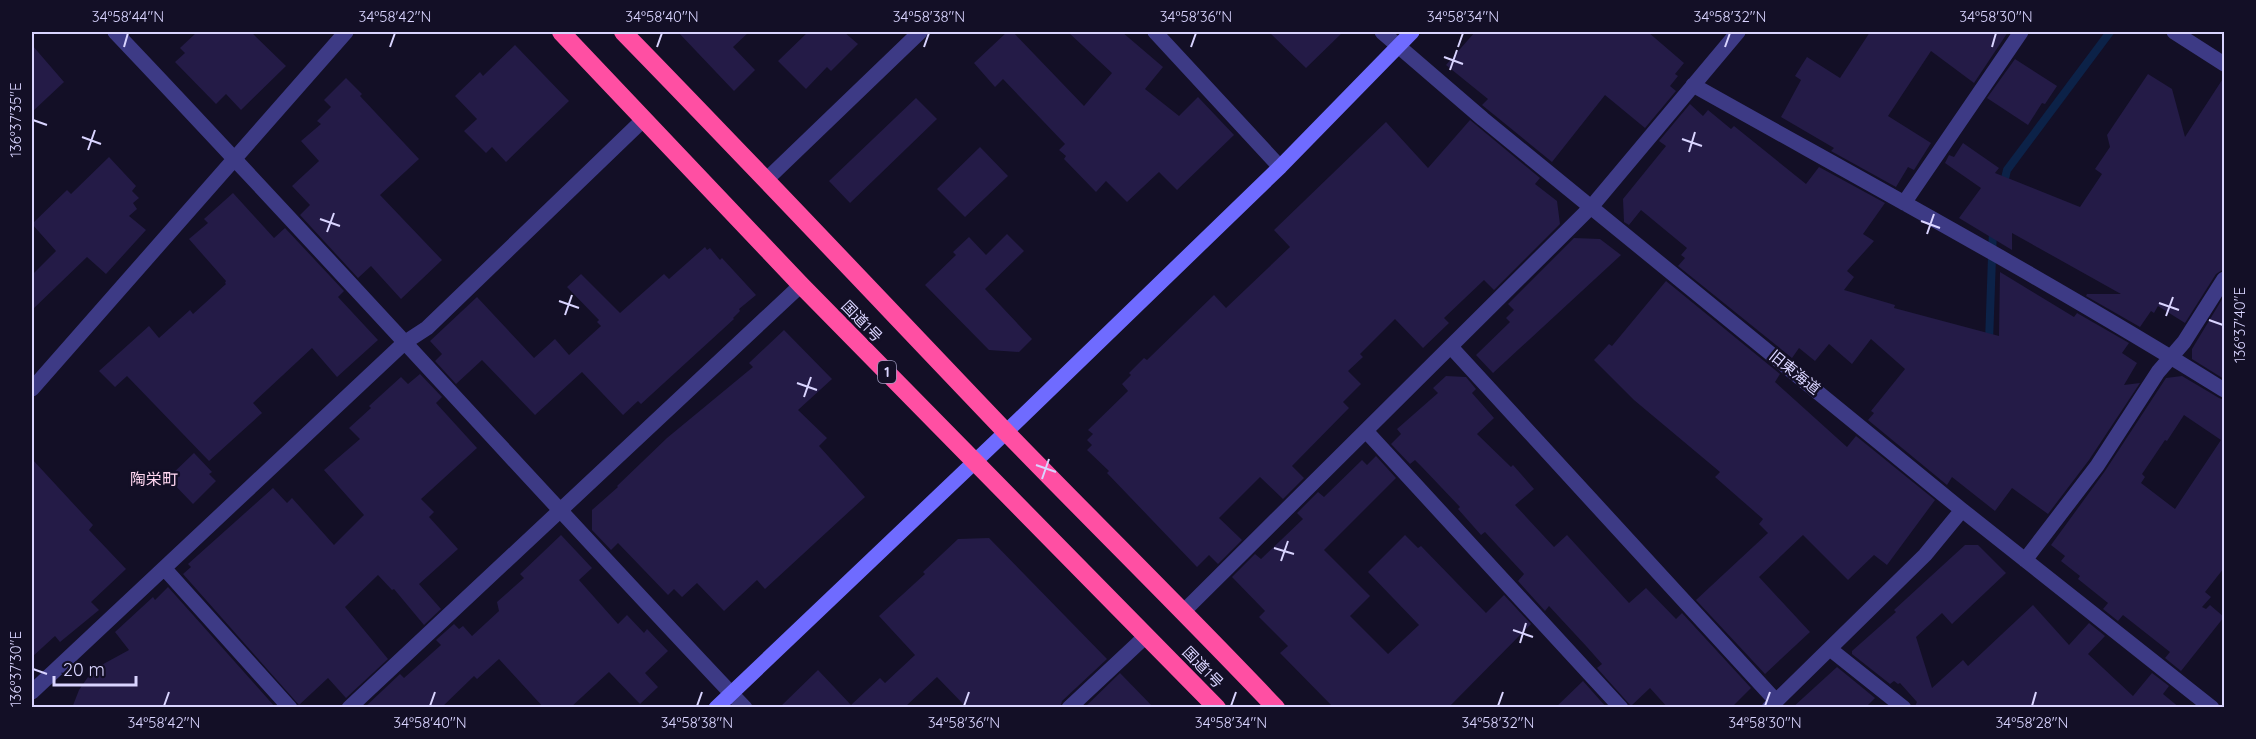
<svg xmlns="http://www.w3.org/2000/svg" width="2256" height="739" viewBox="0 0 2256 739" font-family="Quicksand,'Noto Sans JP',sans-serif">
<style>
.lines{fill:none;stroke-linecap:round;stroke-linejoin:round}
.stream{stroke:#0c2248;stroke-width:8}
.building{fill:#241b47;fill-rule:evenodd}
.street{stroke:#3d3a85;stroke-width:15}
.secondary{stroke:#6f6bff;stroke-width:15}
.highway{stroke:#ff4fa3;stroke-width:18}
.ticks{fill:none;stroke:#d9d4ff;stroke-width:2}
.labels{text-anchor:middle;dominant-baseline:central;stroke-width:5;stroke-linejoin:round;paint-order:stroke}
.shield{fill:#130f26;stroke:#9e99be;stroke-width:1.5}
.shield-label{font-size:14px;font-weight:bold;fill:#d9d4ff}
.street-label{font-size:15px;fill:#d9d4ff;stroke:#130f26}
.neighbourhood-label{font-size:16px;fill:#ffd6f0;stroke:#130f26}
.neatline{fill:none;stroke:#d9d4ff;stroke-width:2}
.ticks-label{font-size:15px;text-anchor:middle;fill:#d9d4ff}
</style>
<rect width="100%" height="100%" fill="#130f26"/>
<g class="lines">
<path class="stream" d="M2003,187L2007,170L2110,32
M1989,342L1993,229"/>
</g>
<path class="building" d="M197,32H251L286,66L241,110L226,94L216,104L175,62L185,53L180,48Z
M678,32H749L733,47L755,70L734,91Z
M808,32H844L858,44L831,71L827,67L806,89L778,61Z
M1007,32H1013L1084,106L1112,73L1068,32H1122L1163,67L1145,89L1179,116L1198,97L1234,135L1177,190L1159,172L1127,202L1106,181L1096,192L1064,159L1066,156L1059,150L1065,144L1003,79L995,87L974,63Z
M1269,32H1343L1306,68Z
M1475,32H1648L1684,63L1675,74L1678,76L1670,86L1676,91L1645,128L1605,95L1552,162L1482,105L1488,99L1446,65Z
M1870,32H2008L1974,83L1931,51L1888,116L1931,143L1914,170L1908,167L1896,187L1831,151L1834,148L1781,117L1801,80L1795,76L1807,57L1840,78Z
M32,45L64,82L32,112Z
M515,45L569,101L506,162L492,147L486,153L464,131L477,119L455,96L480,72L483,76Z
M2015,59L2057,86L2045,104L2042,103L2028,125L1987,98Z
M2148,74L2172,89L2185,137L2224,77V269L2216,274L2185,323L2158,306L2154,313L2151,311L2140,327L2086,296L2087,294H2121L2012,233V250L1959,218L1981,188L1945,163L1949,155L1954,157L1963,143L1999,168L1995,173L2080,207L2102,174L2095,169L2110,147L2107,135Z
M346,78L362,94L360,96L419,159L380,195L442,260L401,299L371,266L358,278L300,215L310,205L292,186L319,161L301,141L321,124L317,121L331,107L324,100Z
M916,98L937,119L850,203L829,181Z
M1690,104L1703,116L1708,110L1731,129L1734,126L1806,184L1819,167L1885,203L1863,234L1874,241L1847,271L1854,277L1844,290L1895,305L1894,308L1999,336L2000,272L2074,317L2077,313L2129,343L2122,353L2137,363L2124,385L2140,383L2089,460L2048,514L2012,488L1995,511L1952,477L1947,485L1868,420L1874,413L1871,411L1905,369L1871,339L1852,364L1829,344L1815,361L1799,348L1792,358L1678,266L1685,258L1681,255L1687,248L1641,210L1629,225L1624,222L1623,199L1666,146L1659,141Z
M1470,120L1540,178L1535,184L1557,201L1560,224L1494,290L1484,280L1444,318L1449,323L1423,348L1395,319L1360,354L1363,357L1348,371L1361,384L1343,402L1349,408L1292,466L1304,478L1283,499L1260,477L1219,518L1242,540L1218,564L1209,555L1197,567L1107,473L1109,471L1087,450L1092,445L1087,440L1093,434L1088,430L1128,391L1122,384L1131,375L1129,373L1144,358L1147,360L1214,295L1226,308L1290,247L1274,230L1386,122L1428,168Z
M980,147L1008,176L965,217L937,189Z
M109,157L136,186L132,191L139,198L133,203L137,209L129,216L146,230L106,274L87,257L32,310V275L56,251L32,224L67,190L71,194Z
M233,193L274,238L285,228L344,291L338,297L378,340L337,377L312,348L253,403L262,413L209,461L127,376L115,387L99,371L149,326L159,338L190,310L193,314L226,284L225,283L226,281L189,239L208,223L204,219Z
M1007,234L1024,251L985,289L1032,339L1019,352L989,350L925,285L956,255L953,252L969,237L986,255Z
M1574,238L1600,239L1621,255L1493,373L1476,355L1510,322L1506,318L1514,310L1508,304Z
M705,247L707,250L710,248L720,260L722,258L756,295L739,309L740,311L733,318L734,319L641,404L638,401L623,415L582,372L535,415L482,360L456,384L435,361L442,354L430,341L477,297L534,358L555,339L569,355L601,326L597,322L599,320L567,287L581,274L620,313L664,274L669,279Z
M1666,281L1780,374L1775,382L1847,447L1856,436L1935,500L1887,565L1874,555L1848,580L1803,535L1759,577L1810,632L1765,674L1696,600L1768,533L1759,524L1763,519L1715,477L1720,472L1634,400L1594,360L1609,344L1612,346Z
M2224,296V379L2192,359V349Z
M784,330L832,379L798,410L827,438L819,446L865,497L765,589L757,580L724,611L697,583L682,597L674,589L668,595L618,543L611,550L592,530V510L618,487L617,486L667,438L753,367L749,363Z
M420,374L442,397L436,403L477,448L421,499L434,512L429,517L458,549L419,584L441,609L424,625L394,589L392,590L378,575L345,607L388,659L346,698L328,678L299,705L183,574L191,567L188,564L273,488L287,503L292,498L334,545L364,515L324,470L360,439L349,428L371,408L369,406L401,377L408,384Z
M1446,376L1466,377L1476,389L1472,393L1494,418L1477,434L1511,467L1513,465L1534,489L1515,505L1554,547L1567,535L1629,603L1646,588L1676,619L1682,613L1751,688L1731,708H1668L1650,688L1631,706L1597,668L1602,664L1587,647L1549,606L1545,611L1518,581L1524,574L1485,532L1481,535L1458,509L1460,507L1421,466L1415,460L1410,464L1391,444L1401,434L1397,429L1438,393L1433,388Z
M2182,376L2219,398L2224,400V568L2205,592L2211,597L2202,607L2206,609L2210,605L2224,617L2181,671L2165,658L2170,652L2123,615L2118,621L2103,609L2108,603L2078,579L2080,576L2061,561L2065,556L2051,545L2105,471L2166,378ZM2184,415L2221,440L2175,509L2141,483L2145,477L2142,474L2165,440L2167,441Z
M194,453L212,472L209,474L216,481L193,504L168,478Z
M1376,456L1396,478L1324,550L1370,596L1350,616L1388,654L1419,625L1368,572L1405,535L1418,548L1421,546L1486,613L1504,595L1531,624L1448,708H1334L1280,653L1288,646L1259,617L1265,611L1232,577L1255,554L1261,559L1303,519L1297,513L1318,492L1324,497L1362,460L1367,465Z
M32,459L93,525L89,530L126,569L91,602L99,610L60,642L55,636L32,657Z
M561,535L592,568L579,580L618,624L627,615L644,633L647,629L668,651L645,673L658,687L640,704L609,672L570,708H544L499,659L477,679L474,676L441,708H364L400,674L404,678L441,645L436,640L454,624L459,629L463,626L472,636L499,611L497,602L524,578L520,574Z
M989,538L1107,659L1062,701L1060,708H967L937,677L906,706L908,708H779L818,670L851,705L880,678L885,683L915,655L879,616L925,574L923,572L958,539Z
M1965,545H1978L2006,573L1952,624L1942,613L1916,637L1932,688L1963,660L1968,666L2033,605L2069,645L2089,623L2105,636L2088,654L2133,696L2152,673L2169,686L2163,694L2180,708H1914L1917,702L1900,683L1898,684L1894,681L1890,684L1852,654V651L1896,612L1894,610Z
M168,587L276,708H72L79,690L90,674L96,668L129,650L115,632L153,597L155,600Z
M1837,667L1875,698L1865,708H1792Z
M1120,673L1154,708H1084Z
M1583,681L1607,708H1555Z"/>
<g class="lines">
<path class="street" d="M115,32C327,255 533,484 745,708
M1155,32L1280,167
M1382,32L1483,119L1962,510L2212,708
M2174,32L2224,64
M1693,85C1871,185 2051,282 2224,390
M767,179L920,32
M1904,203L2021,32
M1451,347L1776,701
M32,389L346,32
M1366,431L1621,708
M2025,560L2097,466L2158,372L2184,342L2224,279
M164,568L290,708
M1184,611L1592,206L1738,32
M1830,649L1904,708
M32,692L404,343L427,328L644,119
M349,708L801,285
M1069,708L1147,635
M1769,708L1925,555L1962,510"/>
<path class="secondary" d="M716,708L1006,432L1280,167L1412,32"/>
<path class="highway" d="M561,32L801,285L1217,708
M623,32C752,164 878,298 1005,431C1095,524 1187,614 1276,708"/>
</g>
<path class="ticks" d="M124,47L128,33M390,47L395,33M657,47L662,33M924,47L929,33M1191,47L1196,33M1458,47L1463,33M1725,47L1730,33M1992,47L1996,33M1444,57L1463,64M1450,70L1457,50M33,120L47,125M82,137L101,144M1682,139L1702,146M88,150L95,130M1689,152L1695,132M320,219L340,226M1921,221L1940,228M327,232L334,213M1927,234L1934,214M559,301L579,308M2159,303L2179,310M565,315L572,295M2166,316L2173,297M2209,320L2223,325M797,383L817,390M804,397L811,377M1036,465L1056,472M1042,479L1049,459M1274,548L1294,554M1281,561L1288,541M1513,630L1533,637M1520,643L1526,623M33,669L47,674M164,706L169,692M430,706L435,692M697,706L702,692M964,706L969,692M1231,706L1236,692M1498,706L1503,692M1765,706L1770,692M2032,706L2036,692"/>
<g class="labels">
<rect class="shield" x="878" y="361" width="18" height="22" rx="4.5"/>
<g class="shield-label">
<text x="887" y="372">1</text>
</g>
<g class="street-label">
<text transform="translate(862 321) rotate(46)">国道1号</text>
<text transform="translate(1795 372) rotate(39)">旧東海道</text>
<text transform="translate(1203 667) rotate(46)">国道1号</text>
</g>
<g class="neighbourhood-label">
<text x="154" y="479">陶栄町</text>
</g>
</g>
<rect width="2256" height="739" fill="none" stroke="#130f26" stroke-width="66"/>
<path d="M54 676v9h82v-9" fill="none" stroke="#d9d4ff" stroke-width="3"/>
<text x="63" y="676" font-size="18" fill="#d9d4ff" stroke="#130f26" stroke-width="4.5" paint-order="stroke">20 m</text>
<rect x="33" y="33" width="2190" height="673" class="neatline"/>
<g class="ticks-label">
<text x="128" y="22">34°58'44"N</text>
<text x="395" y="22">34°58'42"N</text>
<text x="662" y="22">34°58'40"N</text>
<text x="929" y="22">34°58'38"N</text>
<text x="1196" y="22">34°58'36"N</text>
<text x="1463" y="22">34°58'34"N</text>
<text x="1730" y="22">34°58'32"N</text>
<text x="1996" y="22">34°58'30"N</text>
<text transform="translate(16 120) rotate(-90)" y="5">136°37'35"E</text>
<text transform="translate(2240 325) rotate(-90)" y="5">136°37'40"E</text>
<text transform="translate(16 669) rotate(-90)" y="5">136°37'30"E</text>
<text x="164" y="728">34°58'42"N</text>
<text x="430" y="728">34°58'40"N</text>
<text x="697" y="728">34°58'38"N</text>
<text x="964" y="728">34°58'36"N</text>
<text x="1231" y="728">34°58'34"N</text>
<text x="1498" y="728">34°58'32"N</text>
<text x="1765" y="728">34°58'30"N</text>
<text x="2032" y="728">34°58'28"N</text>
</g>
</svg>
